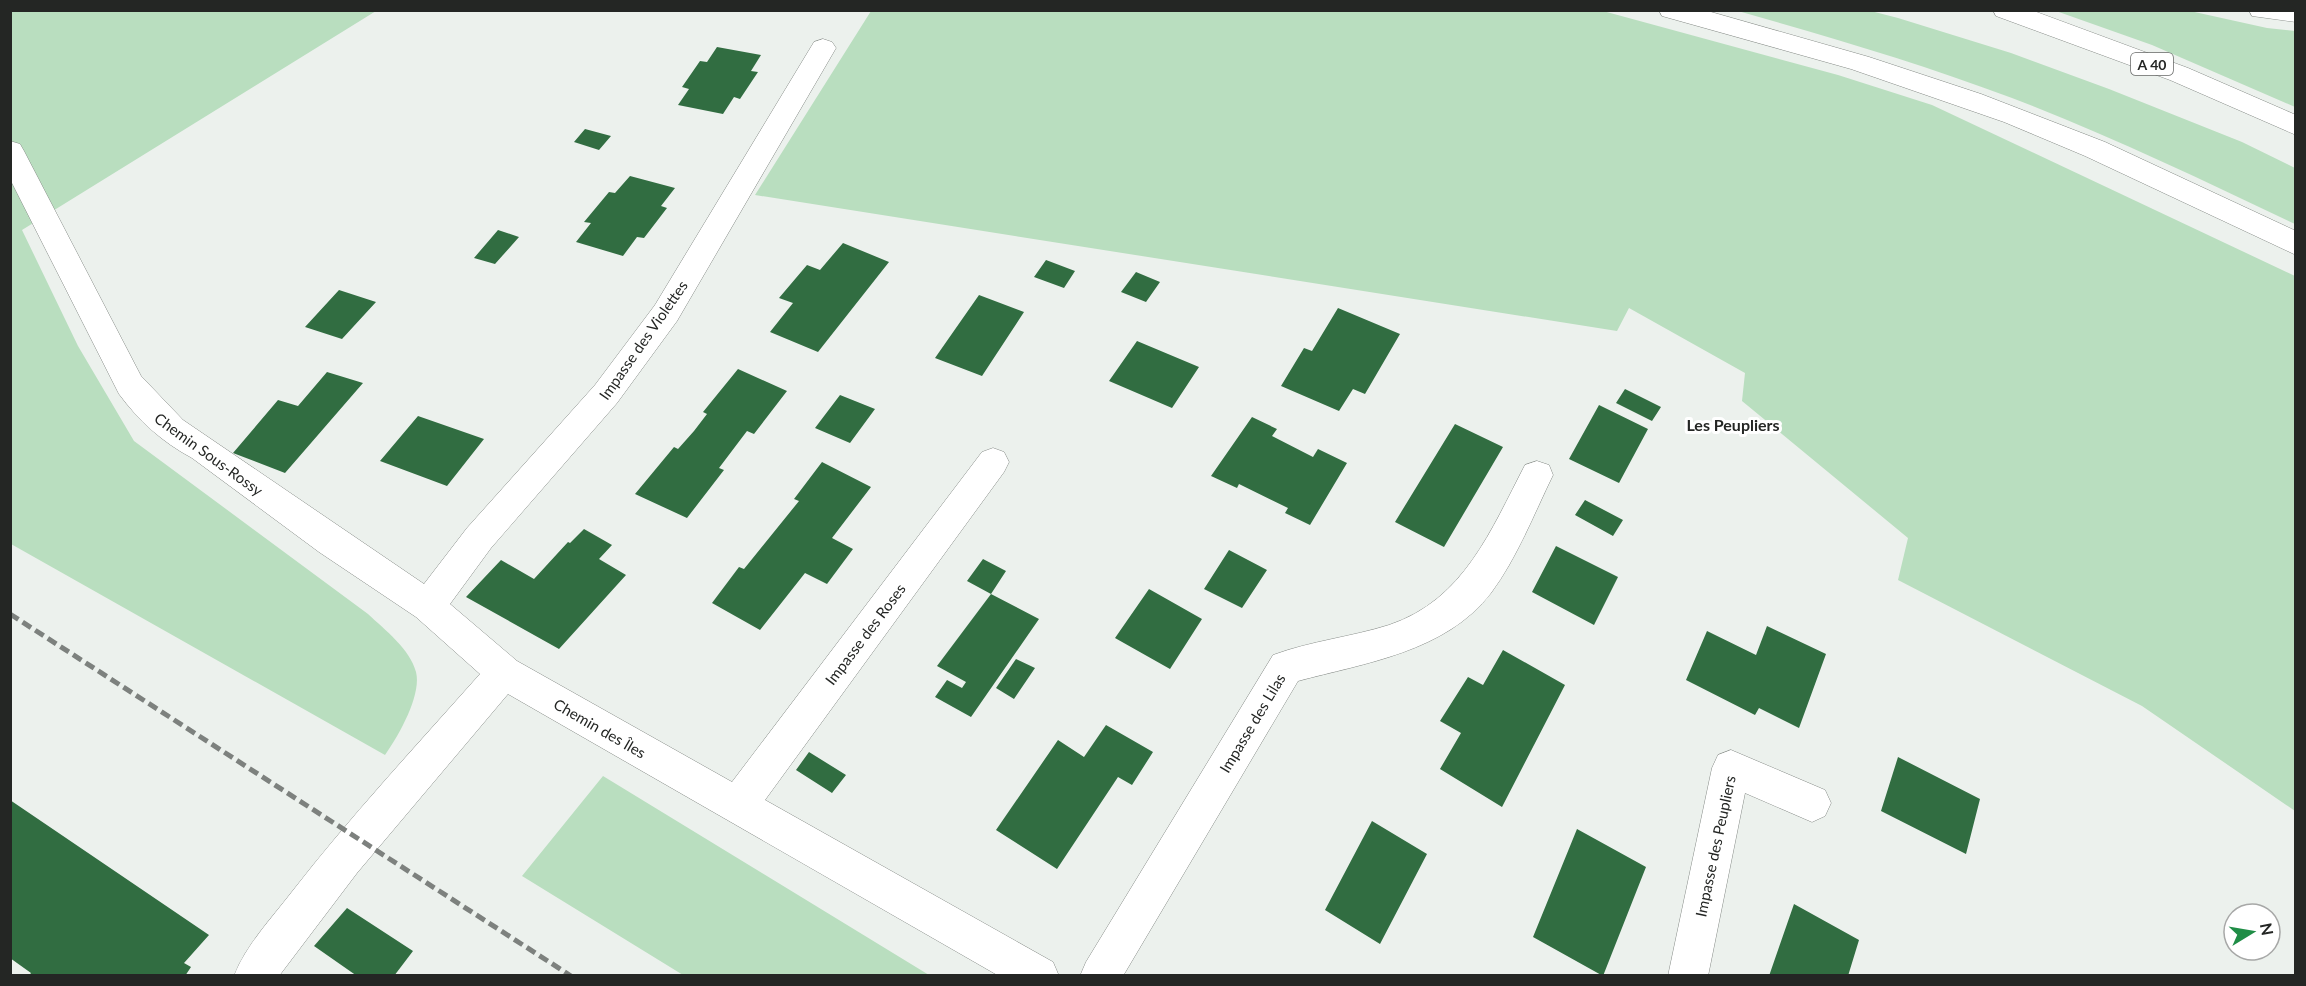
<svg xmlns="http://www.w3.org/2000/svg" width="2306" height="986" viewBox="0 0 2306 986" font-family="Lato,sans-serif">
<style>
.green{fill:#b9debf}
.building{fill:#316d41}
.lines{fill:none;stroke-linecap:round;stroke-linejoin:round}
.minor-casing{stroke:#868b87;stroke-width:1}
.highway-casing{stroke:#868b87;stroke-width:1}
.minor{fill:#fff;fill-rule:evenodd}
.highway{fill:#fff;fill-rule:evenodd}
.rail{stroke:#7d817e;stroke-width:5;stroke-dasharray:10 5;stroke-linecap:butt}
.labels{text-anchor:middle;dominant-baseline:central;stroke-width:6;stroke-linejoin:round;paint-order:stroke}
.shield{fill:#fff;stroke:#666766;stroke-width:1.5}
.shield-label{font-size:14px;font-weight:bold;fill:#242624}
.street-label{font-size:15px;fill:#242624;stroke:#fff}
.neighbourhood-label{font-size:16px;font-weight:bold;fill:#242624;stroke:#fff}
</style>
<rect width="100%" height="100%" fill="#ecf1ed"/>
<path class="green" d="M11,11H376L22,230L78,346L134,441L368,614C385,630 410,649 416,672C422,695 398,737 385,755L11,544Z
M871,11H1603L1838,75L1932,105L2295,276V811L2142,706L1898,580L1908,538L1742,401L1745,373L1629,308L1617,331L755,195Z
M1738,11L1867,10L1898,18L2011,53L2109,89L2242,142L2295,168V224C2202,180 2109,135 2012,98C1922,64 1830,37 1738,11Z
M2056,11H2190L2267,28L2295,31V107L2152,45Z
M603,776L929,975H683L522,876Z"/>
<path class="building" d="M717,47L761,55L751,71L758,72L740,99L734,97L723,114L678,105L689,89L682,87L700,61L707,62Z
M585,129L611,136L599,150L574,142Z
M630,176L675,188L661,206L667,208L644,238L637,237L623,256L576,242L591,223L584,222L609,192L615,193Z
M498,230L519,237L495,264L474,258Z
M843,243L889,262L818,352L770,332L793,303L779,298L807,265L820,270Z
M1046,260L1075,271L1064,288L1034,277Z
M1136,272L1160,282L1146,302L1121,292Z
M339,290L376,302L342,339L305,327Z
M979,295L1024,312L982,376L935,358Z
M1338,308L1400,334L1365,394L1353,389L1339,411L1281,386L1304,348L1312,351Z
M1137,341L1199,367L1172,408L1109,381Z
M738,369L787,391L754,434L747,431L719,468L724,470L687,518L635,494L674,447L678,449L694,431L707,414L703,412Z
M327,372L363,383L285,473L233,453L278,400L298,406Z
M1625,389L1661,407L1652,421L1616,403Z
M840,395L875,409L850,443L815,428Z
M1599,405L1648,429L1619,483L1569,459Z
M418,416L484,439L447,486L380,461Z
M1252,417L1277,429L1272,436L1313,457L1318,449L1347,463L1310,525L1285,513L1288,508L1239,484L1237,488L1211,476Z
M1455,424L1503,447L1444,547L1395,522Z
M822,462L871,487L832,538L853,549L827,584L805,573L760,630L712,603L739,567L744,569L799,501L794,499Z
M1585,500L1623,520L1613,536L1575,515Z
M584,529L612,545L599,559L626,575L559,649L466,597L501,560L534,579L568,542L570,543Z
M1556,546L1618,577L1594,625L1532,592Z
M1229,550L1267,570L1242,608L1204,589Z
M983,559L1006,571L991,594L967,581Z
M1149,589L1202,619L1170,669L1115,638Z
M991,594L1039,619L971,717L935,697L947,680L962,688L966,682L937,666Z
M1767,626L1826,654L1799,728L1759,708L1755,715L1686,680L1707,631L1756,655Z
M1503,650L1565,685L1502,807L1440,769L1461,733L1440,721L1468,677L1483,685Z
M1016,659L1035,668L1014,699L996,688Z
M1106,725L1153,752L1132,785L1118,777L1057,869L996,830L1058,740L1084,757Z
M809,752L846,775L832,793L796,770Z
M1898,757L1980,799L1966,854L1881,811Z
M10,800L209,935L184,963L191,967L185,976H29L31,973L10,958Z
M1372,821L1427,854L1380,944L1325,910Z
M1577,829L1646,867L1603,976L1533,937Z
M1794,904L1859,940L1848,976H1769Z
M347,908L413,951L394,976H357L314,946Z"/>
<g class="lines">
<defs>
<path id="minor" d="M2249,10H2296V22L2252,16Z
M823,39L832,42L836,48L677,321L617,403L491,548L450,604L517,661L732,782L982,452L993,448L1004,452L1009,462L1004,472L765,800L1053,962L1059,976H999L508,694L357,873L279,976H234C246,945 271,919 291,893C350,817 416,746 480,674L416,617L319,552L192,458C162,442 139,421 119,394L10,179V141L20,144L24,151L141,376L183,420L424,584L467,528L595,385L655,305L814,42Z
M1537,461L1549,465L1553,475C1534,514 1517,558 1491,593C1446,652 1365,663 1298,681L1123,976H1080L1086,962L1273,655C1311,641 1351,637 1389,625C1464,600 1491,530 1525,465Z
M1731,750L1825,790L1831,803L1825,816L1812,822L1745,793L1708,976H1668L1712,768L1718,755Z"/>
<path id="highway" d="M1659,10H1704L1869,57L1981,94L2105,142L2296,231V255L2085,156L2004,122L1851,69L1662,16Z
M1993,10H2031L2188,68L2296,115V135L2170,80L1996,16Z"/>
</defs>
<use href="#minor" class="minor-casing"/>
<use href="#highway" class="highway-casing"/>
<use href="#minor" class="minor"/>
<use href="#highway" class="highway"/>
<path class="rail" d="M10,614L571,976"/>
</g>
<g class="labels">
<rect class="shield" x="2131" y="53" width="42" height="22" rx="4.5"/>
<g class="shield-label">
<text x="2152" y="64">A 40</text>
</g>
<g class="street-label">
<text transform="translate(643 340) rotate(-55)">Impasse des Violettes</text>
<text transform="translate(209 454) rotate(36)">Chemin Sous-Rossy</text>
<text transform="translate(865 634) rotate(-53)">Impasse des Roses</text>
<text transform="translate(1252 723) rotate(-59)">Impasse des Lilas</text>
<text transform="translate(600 728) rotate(30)">Chemin des Îles</text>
<text transform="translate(1715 846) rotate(-78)">Impasse des Peupliers</text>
</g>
<g class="neighbourhood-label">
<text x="1733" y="424">Les Peupliers</text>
</g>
</g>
<rect width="2306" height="986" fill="none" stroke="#242624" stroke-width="24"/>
<g transform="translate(2252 932) rotate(79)"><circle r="28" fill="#ffffff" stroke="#a7a8a7" stroke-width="1.5"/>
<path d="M0-4.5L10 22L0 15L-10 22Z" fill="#1f8d46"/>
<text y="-9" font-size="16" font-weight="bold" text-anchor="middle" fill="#242624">N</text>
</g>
</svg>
